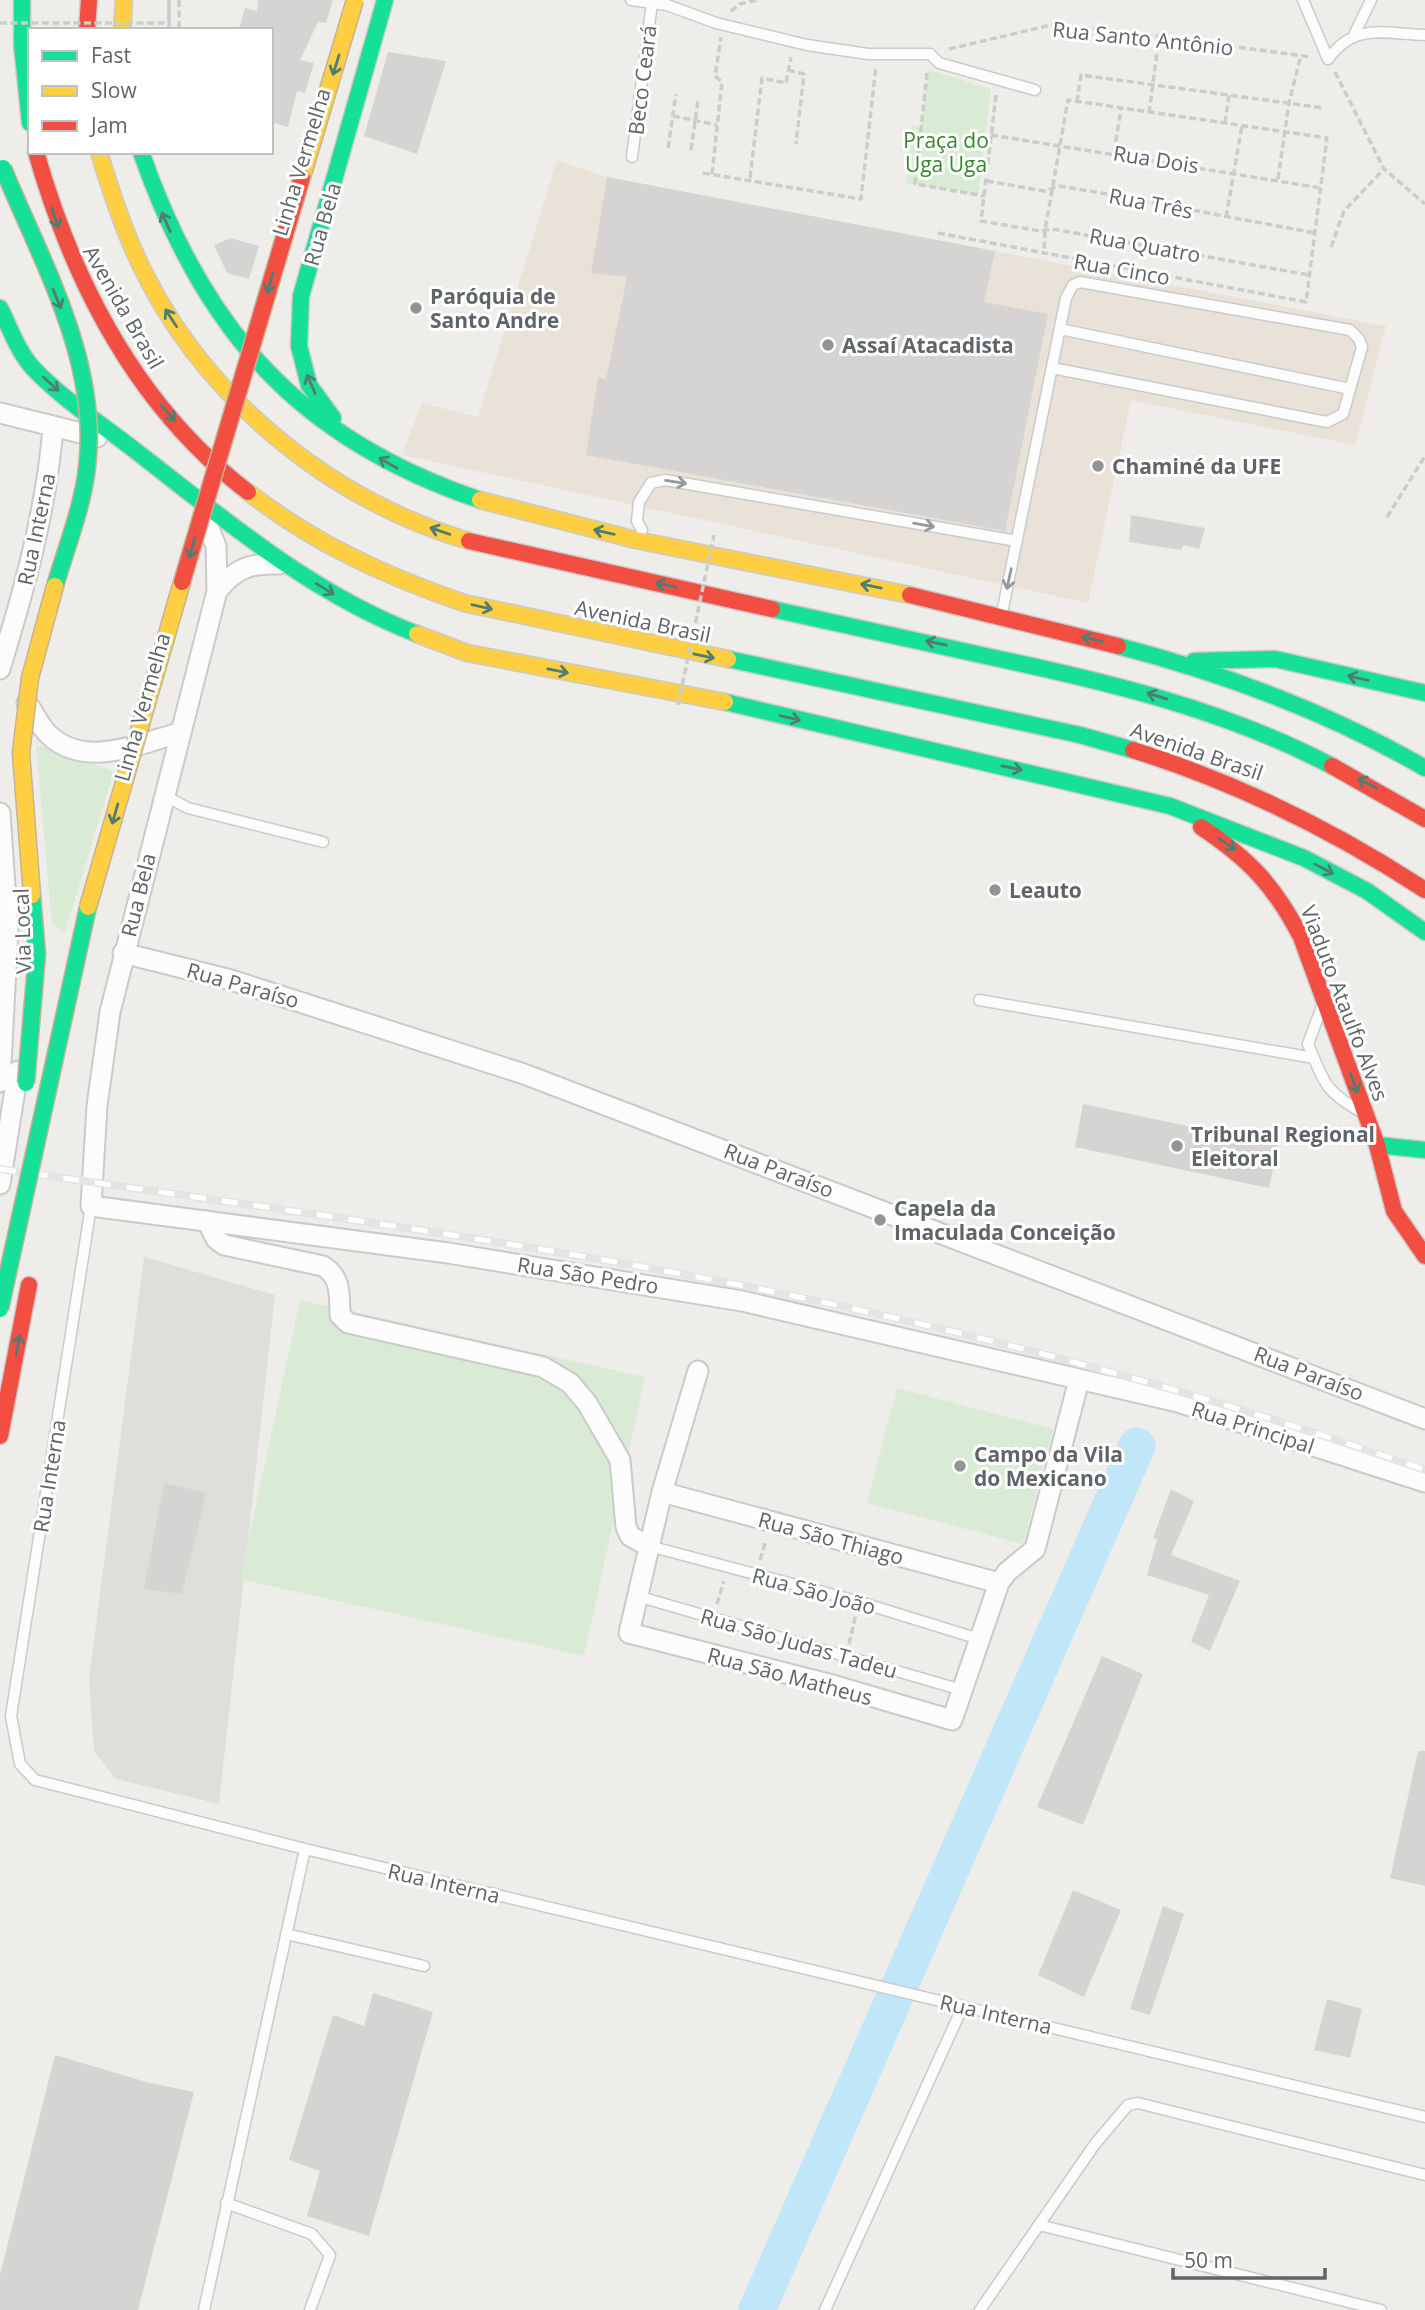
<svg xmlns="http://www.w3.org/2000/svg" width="1425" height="2310" viewBox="0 0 1425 2310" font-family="'Open Sans',sans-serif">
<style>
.commercial{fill:#e9e2d8}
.industrial{fill:#e0deda}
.green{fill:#d9ebd4}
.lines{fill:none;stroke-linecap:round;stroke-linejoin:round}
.river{stroke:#bfe7f8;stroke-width:37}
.building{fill:#d6d4d2}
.lane-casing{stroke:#cacaca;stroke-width:13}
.street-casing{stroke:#cacaca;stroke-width:23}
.fast-casing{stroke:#cacaca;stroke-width:19}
.slow-casing{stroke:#cacaca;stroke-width:19}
.jam-casing{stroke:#cacaca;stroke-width:19}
.path{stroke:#c8ceca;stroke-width:3.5;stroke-dasharray:7 3.5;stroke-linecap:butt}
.lane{stroke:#fdfcfc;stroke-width:10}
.street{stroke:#fdfcfc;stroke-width:19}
.fast{stroke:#16e098;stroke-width:16}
.slow{stroke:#ffcf43;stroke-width:16}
.jam{stroke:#f24e42;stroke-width:16}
.rail-casing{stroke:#e4e4e4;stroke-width:8}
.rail{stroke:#fff;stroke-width:5;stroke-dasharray:16;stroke-linecap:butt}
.fast-bridge-casing{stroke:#c8b295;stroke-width:19;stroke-linecap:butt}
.slow-bridge-casing{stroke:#c8b295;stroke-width:19;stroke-linecap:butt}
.jam-bridge-casing{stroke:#c8b295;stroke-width:19;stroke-linecap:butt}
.path-bridge{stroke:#c8ceca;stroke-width:3.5;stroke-dasharray:7 3.5;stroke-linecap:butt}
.fast-bridge{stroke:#16e098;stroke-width:16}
.slow-bridge{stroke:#ffcf43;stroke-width:16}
.jam-bridge{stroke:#f24e42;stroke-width:16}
.oneway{stroke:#507d72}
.oneway2{stroke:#96999c}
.poi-dot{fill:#919495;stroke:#fff;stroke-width:2.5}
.labels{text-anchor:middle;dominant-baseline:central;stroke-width:6;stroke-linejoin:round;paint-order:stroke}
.street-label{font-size:21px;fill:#5e6468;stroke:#fff}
.park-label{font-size:21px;fill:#36862f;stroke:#fff}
.poi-label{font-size:21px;font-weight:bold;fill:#5e6468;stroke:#fff;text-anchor:start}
</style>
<rect width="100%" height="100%" fill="#efede9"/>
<path class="commercial" d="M557,160L607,177L1386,326L1355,445L1131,400L1088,603L402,455L422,403L478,417Z"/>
<path class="industrial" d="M144,1257L275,1295L219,1804L116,1779L94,1751L89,1678Z"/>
<path class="green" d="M929,70L991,89L978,194L906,183L912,125L920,127Z
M36,745L114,771L65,932L52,924Z
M300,1300L645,1377L584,1656L240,1579Z
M897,1388L1053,1429L1023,1544L867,1503Z"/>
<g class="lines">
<path class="river" d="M757,2310L1137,1446"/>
</g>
<path class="building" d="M258,0H333L326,23L318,22L300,60L314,63L305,93L297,91L288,127L271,122V30H239L245,8L257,11Z
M388,52L446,61L417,154L364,136Z
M607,177L995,251L984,302L1048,314L1005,531L586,455L598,377L606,380L627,277L591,273Z
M230,238L259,246L249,279L227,273L214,245Z
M1131,515L1205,528L1199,549L1183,545L1181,550L1129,542Z
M1083,1104L1278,1145L1269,1188L1075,1147Z
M164,1483L206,1493L182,1594L144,1589Z
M1171,1489L1194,1501L1171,1555L1240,1581L1210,1651L1191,1642L1209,1595L1147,1575L1157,1539L1153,1538Z
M1102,1656L1143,1674L1083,1825L1037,1807Z
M1418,1751H1425V1886L1390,1878Z
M1073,1890L1121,1910L1084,1997L1038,1975Z
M1163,1906L1184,1914L1150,2015L1130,2009Z
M373,1993L433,2012L369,2236L307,2216L320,2171L289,2160L333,2015L364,2026Z
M1327,1999L1362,2009L1350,2058L1314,2050Z
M55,2055L150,2083L194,2092L138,2310H0V2275Z"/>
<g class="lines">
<defs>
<path id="lane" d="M631,0L667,5L716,23L807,45L868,54H930L939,63L1035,90
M1303,0L1328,59
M1355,33L1371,0
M1328,59C1355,22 1384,34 1425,35
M632,157L652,3
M1060,329L1350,389
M642,530L637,521L639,502L651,483L665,480L1017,541
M1003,608L1066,298L1073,285L1080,282L1350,330L1359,339L1362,347L1343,414L1327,422L1052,368
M163,795L188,808L323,842
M979,1000L1314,1058
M1321,1009L1308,1044C1323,1079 1323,1090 1358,1110
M91,1206L11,1716L20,1764L35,1780L305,1849L1425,2117
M649,1546L853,1600L979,1639
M637,1596L962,1690
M286,1934L424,1966
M226,2203L312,2234L330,2255L310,2310
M1039,2225L1381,2310
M204,2310L305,1849
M825,2310L963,2006
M980,2310L1095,2144L1128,2105L1138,2103L1425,2175"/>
<path id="street" d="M0,413L97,437
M204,516L216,546L217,591L110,1012L97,1106L91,1206L448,1253L742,1301L1178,1402L1425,1482
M217,591C236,568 250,563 279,564
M0,669C24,590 46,512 53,428
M27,703C34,713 40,727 49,735C85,769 138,744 179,733
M0,813L8,930L0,1082
M123,953L231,980L524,1074L1425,1419
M0,1184L18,1071
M207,1221L216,1239L224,1245L323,1266C342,1278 339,1295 340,1315L348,1323L543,1367L570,1383L587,1403L620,1460L626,1527L630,1536L648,1546
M698,1371L662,1492L629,1633L836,1686L952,1720L999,1583L1007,1572L1035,1549L1079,1380
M662,1492L999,1583"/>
<path id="fast" d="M22,0V45L30,123
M141,152C203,330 299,439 480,500
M0,308C10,328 18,352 33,368C63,400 103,425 137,452C225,520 312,594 417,634
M333,418L309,385L299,346L301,296L385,0
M772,609C846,625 921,642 995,658C1112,683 1225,710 1332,766
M1118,646C1226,674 1328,712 1425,768
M728,659L1080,735L1133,750
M1194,661L1275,659L1425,693
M725,702L1170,806L1304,858L1367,891L1425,932
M1377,1145L1425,1150"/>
<path id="slow" d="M122,30L124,0
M99,152C110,189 122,226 139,262C202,396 329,500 469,541
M248,492C314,543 385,576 464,603L728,659
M480,500L636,540L910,595
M417,634L467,653L725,702"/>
<path id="jam" d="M87,30L89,0
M36,152C73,282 138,408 248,492
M469,541L772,609
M910,595L1118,646
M1133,750C1238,783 1333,830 1425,890
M1332,766L1425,819
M1201,827C1249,859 1274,885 1301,937L1377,1145L1394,1211L1425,1256
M0,1436L29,1285"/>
</defs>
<use href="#lane" class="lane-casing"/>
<use href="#street" class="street-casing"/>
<use href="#fast" class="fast-casing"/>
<use href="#slow" class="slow-casing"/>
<use href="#jam" class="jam-casing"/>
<path class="path" d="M179,0V30
M731,11L740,4L757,0
M169,30V0
M949,49L1051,25L1103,29L1311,57
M788,70L804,74L796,144
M1335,72L1384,169L1425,204
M927,73L915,184L985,196
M996,95L981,221L1040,231L1052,229L1309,275
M1077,102L1081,75L1324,108
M1149,113L1159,37
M673,116L717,125
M1225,123L1229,95
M991,135L1321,188
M668,148L676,94
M691,150L698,100
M1114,152L1121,109
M703,173L861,199L876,66
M712,174L722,82L715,76L721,37
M750,178L762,78L786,83L791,57
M1278,179L1289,103L1301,55
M987,181L1044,191L1059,186L1101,193L1315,233
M1226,217L1242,126
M938,233L1306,302L1327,138L1068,100L1045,230L1044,255
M1331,247L1344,211L1384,169
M1387,517L1425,456
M760,1560L766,1540
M717,1604L724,1581
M849,1644L856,1614"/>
<use href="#lane" class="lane"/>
<use href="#street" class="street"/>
<use href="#fast" class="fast"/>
<use href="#slow" class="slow"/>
<use href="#jam" class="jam"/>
<defs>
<path id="rail" d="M0,1169C242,1204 485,1236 724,1282C961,1328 1197,1390 1425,1470"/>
</defs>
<use href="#rail" class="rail-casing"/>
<use href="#rail" class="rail"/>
<defs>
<path id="fast-bridge" d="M3,168C42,263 100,362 87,467C83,506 66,548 55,586
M26,1083L37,954L32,895
M0,1309L88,907"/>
<path id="slow-bridge" d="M302,177L355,0
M32,895L21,753L30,678L55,586
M88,907L182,582"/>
<path id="jam-bridge" d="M182,582L302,177"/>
</defs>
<use href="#fast-bridge" class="fast-bridge-casing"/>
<use href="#slow-bridge" class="slow-bridge-casing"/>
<use href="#jam-bridge" class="jam-bridge-casing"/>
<path class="path-bridge" d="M0,23H169V0
M678,705L714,535"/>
<use href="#fast-bridge" class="fast-bridge"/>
<use href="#slow-bridge" class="slow-bridge"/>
<use href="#jam-bridge" class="jam-bridge"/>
</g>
<defs><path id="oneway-shaft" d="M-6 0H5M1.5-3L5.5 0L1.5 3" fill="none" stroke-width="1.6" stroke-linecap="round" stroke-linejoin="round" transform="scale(1.75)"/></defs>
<g class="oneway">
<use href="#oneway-shaft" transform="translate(336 65) rotate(107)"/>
<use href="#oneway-shaft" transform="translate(55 218) rotate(72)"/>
<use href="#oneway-shaft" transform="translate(166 222) rotate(-114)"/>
<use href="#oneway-shaft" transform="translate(270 283) rotate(107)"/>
<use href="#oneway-shaft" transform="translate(57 299) rotate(68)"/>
<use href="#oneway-shaft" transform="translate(171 318) rotate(-123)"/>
<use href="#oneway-shaft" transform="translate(51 384) rotate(42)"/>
<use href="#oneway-shaft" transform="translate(311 384) rotate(-114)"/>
<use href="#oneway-shaft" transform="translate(168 413) rotate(49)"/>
<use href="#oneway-shaft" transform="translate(388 463) rotate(-150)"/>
<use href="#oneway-shaft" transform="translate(440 531) rotate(-161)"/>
<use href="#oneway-shaft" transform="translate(604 532) rotate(-167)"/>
<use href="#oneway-shaft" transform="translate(192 548) rotate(106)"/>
<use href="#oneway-shaft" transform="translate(666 585) rotate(-168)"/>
<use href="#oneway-shaft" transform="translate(871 586) rotate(-168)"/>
<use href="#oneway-shaft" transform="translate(325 589) rotate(32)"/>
<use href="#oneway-shaft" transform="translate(482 607) rotate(13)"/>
<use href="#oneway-shaft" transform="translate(1092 639) rotate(-166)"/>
<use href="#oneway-shaft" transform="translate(936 643) rotate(-168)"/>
<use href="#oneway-shaft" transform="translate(704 656) rotate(12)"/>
<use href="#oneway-shaft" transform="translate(558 671) rotate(11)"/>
<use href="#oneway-shaft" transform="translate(1358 678) rotate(-167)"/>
<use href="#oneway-shaft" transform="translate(1157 696) rotate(-163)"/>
<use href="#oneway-shaft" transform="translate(790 718) rotate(13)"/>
<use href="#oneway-shaft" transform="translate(1012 768) rotate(12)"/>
<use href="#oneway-shaft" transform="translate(1367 783) rotate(-152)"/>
<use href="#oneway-shaft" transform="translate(115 814) rotate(106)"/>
<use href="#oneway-shaft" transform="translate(1227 844) rotate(34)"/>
<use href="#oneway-shaft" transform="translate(1324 869) rotate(28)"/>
<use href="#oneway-shaft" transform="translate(1354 1083) rotate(70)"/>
<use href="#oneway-shaft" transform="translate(18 1345) rotate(-80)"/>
</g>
<g class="oneway2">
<use href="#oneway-shaft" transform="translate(676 482) rotate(9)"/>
<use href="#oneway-shaft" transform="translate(924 525) rotate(10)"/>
<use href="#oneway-shaft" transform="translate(1009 579) rotate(102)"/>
</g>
<g class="poi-dot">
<circle cx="416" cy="308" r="7"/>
<circle cx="828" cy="345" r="7"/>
<circle cx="1098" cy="466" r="7"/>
<circle cx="995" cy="890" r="7"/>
<circle cx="1177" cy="1146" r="7"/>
<circle cx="880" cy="1220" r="7"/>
<circle cx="960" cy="1466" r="7"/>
</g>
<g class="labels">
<g class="street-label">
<text transform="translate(1143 38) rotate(6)">Rua Santo Antônio</text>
<text transform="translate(642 80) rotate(-83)">Beco Ceará</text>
<text transform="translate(1156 159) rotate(9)">Rua Dois</text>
<text transform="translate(301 162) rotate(-73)">Linha Vermelha</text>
<text transform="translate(1151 203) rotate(11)">Rua Três</text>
<text transform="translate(322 224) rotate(-74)">Rua Bela</text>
<text transform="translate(1145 245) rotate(10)">Rua Quatro</text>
<text transform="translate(1122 269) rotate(10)">Rua Cinco</text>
<text transform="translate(124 307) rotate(60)">Avenida Brasil</text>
<text transform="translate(36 529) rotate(-78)">Rua Interna</text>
<text transform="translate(643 621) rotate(12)">Avenida Brasil</text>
<text transform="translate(142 707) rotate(-74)">Linha Vermelha</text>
<text transform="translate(1197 751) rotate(19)">Avenida Brasil</text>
<text transform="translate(138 895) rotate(-76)">Rua Bela</text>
<text transform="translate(22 931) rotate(-92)">Via Local</text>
<text transform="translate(243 985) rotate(16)">Rua Paraíso</text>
<text transform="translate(1345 1003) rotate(69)">Viaduto Ataulfo Alves</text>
<text transform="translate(779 1170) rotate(21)">Rua Paraíso</text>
<text transform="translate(588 1275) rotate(9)">Rua São Pedro</text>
<text transform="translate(1309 1373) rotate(21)">Rua Paraíso</text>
<text transform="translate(1253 1427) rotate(18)">Rua Principal</text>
<text transform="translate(49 1476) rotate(-81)">Rua Interna</text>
<text transform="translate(831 1538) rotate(15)">Rua São Thiago</text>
<text transform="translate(814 1591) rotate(15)">Rua São João</text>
<text transform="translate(799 1643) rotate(16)">Rua São Judas Tadeu</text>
<text transform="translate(790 1676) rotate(15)">Rua São Matheus</text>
<text transform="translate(444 1883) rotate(13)">Rua Interna</text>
<text transform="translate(996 2014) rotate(13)">Rua Interna</text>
</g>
<g class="park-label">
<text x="946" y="140">Praça do<tspan x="946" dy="24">Uga Uga</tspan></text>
</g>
<g class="poi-label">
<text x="430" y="296">Paróquia de<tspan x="430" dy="24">Santo Andre</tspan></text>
<text x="842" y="345">Assaí Atacadista</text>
<text x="1112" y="466">Chaminé da UFE</text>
<text x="1009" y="890">Leauto</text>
<text x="1191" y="1134">Tribunal Regional<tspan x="1191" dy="24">Eleitoral</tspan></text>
<text x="894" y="1208">Capela da<tspan x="894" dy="24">Imaculada Conceição</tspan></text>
<text x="974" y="1454">Campo da Vila<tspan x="974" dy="24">do Mexicano</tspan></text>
</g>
</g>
<rect x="28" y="28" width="245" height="126" fill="#ffffff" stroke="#bfc1c3" stroke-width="2"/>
<rect x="42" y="51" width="35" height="10" fill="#16e098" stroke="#bfc1c3" stroke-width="2"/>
<text x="91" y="63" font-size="21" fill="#5e6468">Fast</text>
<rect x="42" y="86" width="35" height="10" fill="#ffcf43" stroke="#bfc1c3" stroke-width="2"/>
<text x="91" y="98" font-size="21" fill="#5e6468">Slow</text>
<rect x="42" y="121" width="35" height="10" fill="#f24e42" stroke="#bfc1c3" stroke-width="2"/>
<text x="91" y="133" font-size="21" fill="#5e6468">Jam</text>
<path d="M1173 2268v10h152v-10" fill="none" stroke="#5e6468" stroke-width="3.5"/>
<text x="1184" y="2268" font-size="21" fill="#5e6468" stroke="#ffffff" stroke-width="5" paint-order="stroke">50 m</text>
</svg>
